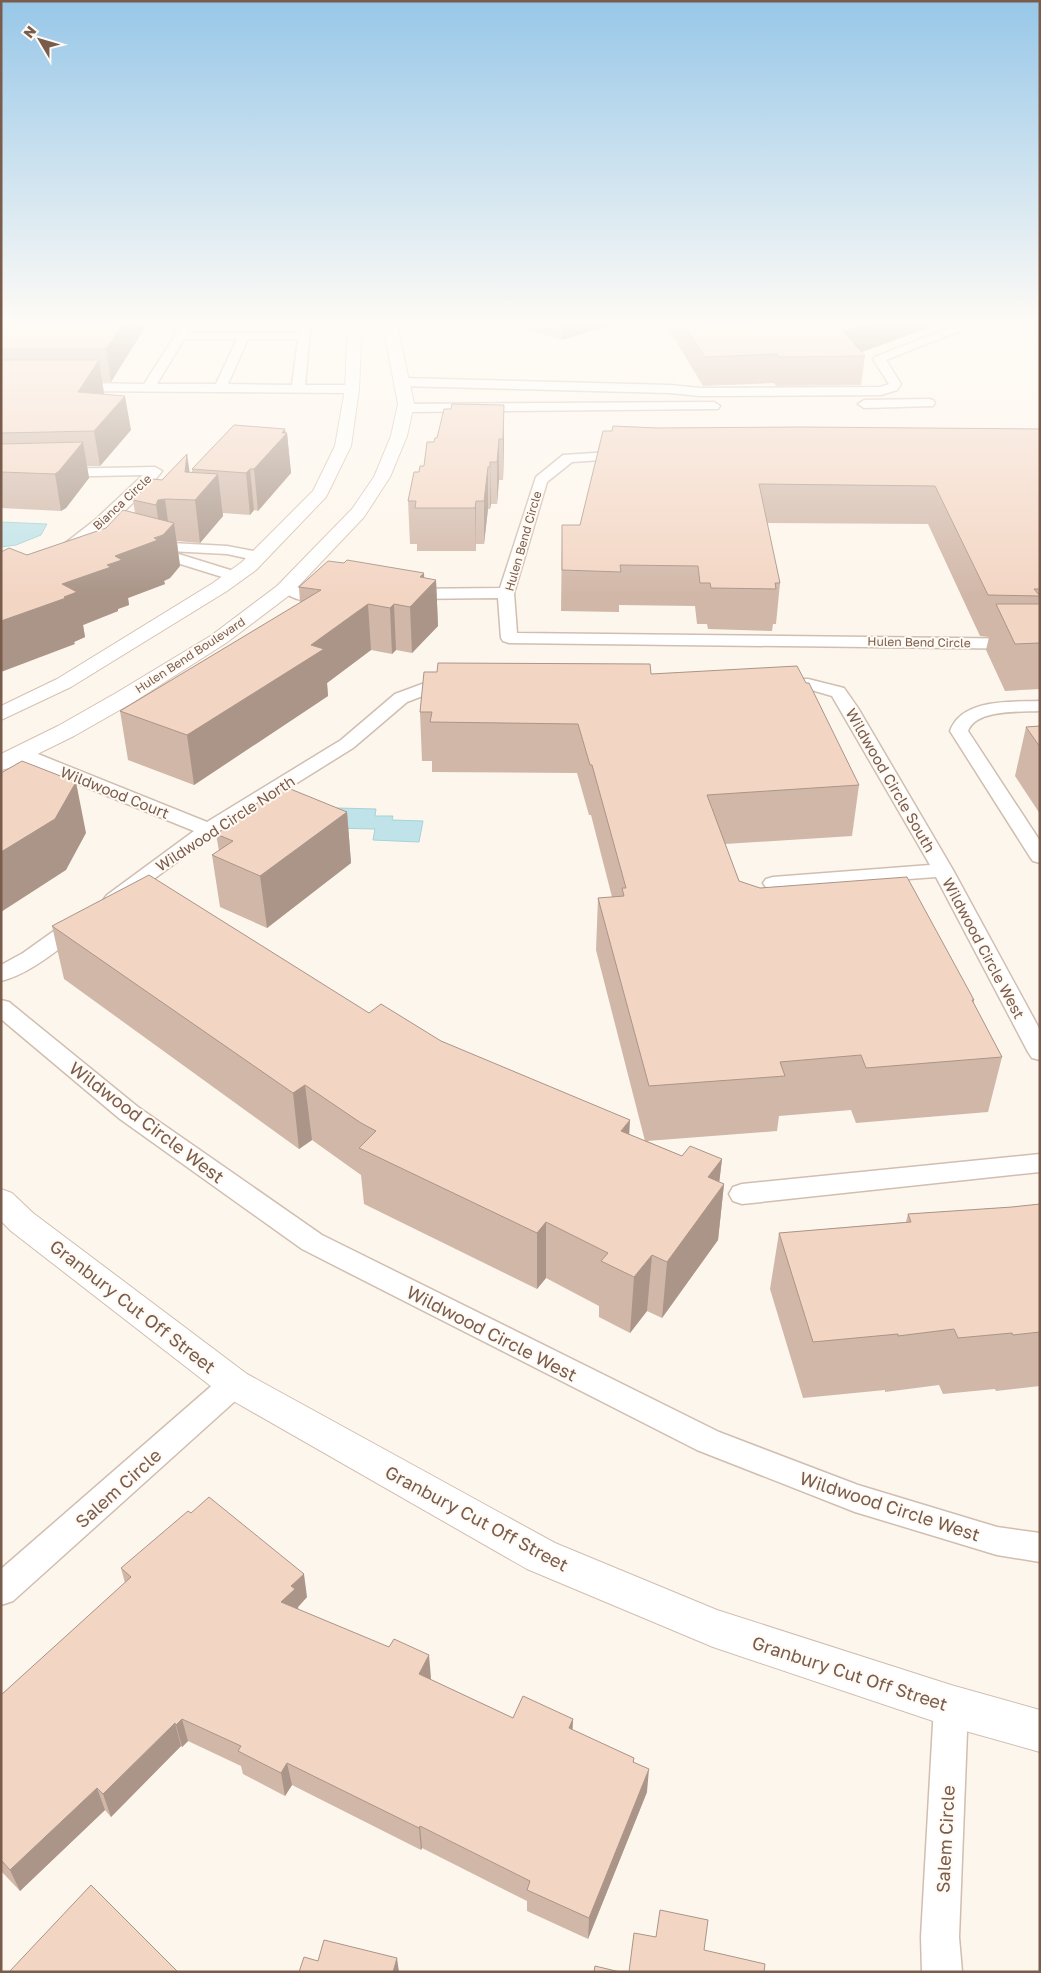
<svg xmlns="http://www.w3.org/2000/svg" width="1041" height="1973" viewBox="0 0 1041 1973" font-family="'Golos Text',sans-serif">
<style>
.water{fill:#bfe3e8;stroke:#a5d3da}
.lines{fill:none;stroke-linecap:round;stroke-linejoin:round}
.lane-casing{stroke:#d1beb0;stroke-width:3}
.street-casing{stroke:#d1beb0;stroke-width:2}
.secondary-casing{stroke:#d6c0b0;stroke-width:2}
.lane{fill:#fff;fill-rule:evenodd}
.street{fill:#fff;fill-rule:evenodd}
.secondary{fill:#fff;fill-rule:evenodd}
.wall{fill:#d1b7a8}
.shaded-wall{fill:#aa9588}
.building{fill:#f3d5c3;stroke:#aa9588}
.labels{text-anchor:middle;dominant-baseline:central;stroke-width:4;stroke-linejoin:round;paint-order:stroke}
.far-street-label{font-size:12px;fill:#7a5c4d;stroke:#fffaf3}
.street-label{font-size:15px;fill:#7a5c4d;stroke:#fffaf3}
.near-street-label{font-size:18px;fill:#7a5c4d;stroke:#fffaf3}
</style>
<rect width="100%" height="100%" fill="#fdf6ec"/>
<path class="water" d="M1,522L47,524L41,535L16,545L1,547Z
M337,808L376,809L375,816H393L392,820L423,821L419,842L373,840L375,829L331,828Z"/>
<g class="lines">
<defs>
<path id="lane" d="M185,320H196L188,333H299L301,320H311L305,385H352L358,389L352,393L73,391L67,387L73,383L144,384ZM184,339H237L216,384H157ZM248,339H298L292,385L228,384Z
M969,320H984L982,322L886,360L901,384L897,390L881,395L700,396L670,393L401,386L395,382L401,378L670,385L700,388L880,387L889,384L873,359L875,357Z
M929,399L933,400L935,403L933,406L864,408L858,404L864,400Z
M714,402L720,406L718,409L405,412L399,408L405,404Z
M626,451L631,452L633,455L631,458L572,462L547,482L514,593L517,633L1040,639V649L509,643L503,641L501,638L498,598L407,599L401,597L399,594L401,591L407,589L500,588L536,477L563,455Z
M155,467L162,471C147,492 92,543 70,554C66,556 63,555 59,554L57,551L59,548L95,520L143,475L1,478V470Z
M171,543L227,546L264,553L267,556L264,559L259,561L227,554L169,551L240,573L243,576L240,579L235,581L145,553L143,550L145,547L150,546L166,550L164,547L166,544Z
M287,582L307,592L336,595L338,598L336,601C319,605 290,602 279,587L281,584Z
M451,678L457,679L460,683L457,687L433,692L407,702L353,748L215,834L121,903L114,905L107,903L104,899L107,895L194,831L14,758L12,754L14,750L21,748L28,750L207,822L341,740L395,694L422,684Z
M780,679H808L844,688L858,708L953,870L1040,1030V1060L1032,1058L1028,1052L936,877L773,889L766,887L763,883L766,879L773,877L930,865L832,696L808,689L774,688L771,684L774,680Z
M1040,701V711C1021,712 976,709 968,731L1040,841V863L1033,861L1030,857L950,731C962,698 1011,702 1040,701Z
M80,917L88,918L91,923L88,928C61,946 33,973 1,981V965L23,953L72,918Z
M1,1000L9,1002L138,1107L322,1235L719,1432L858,1485L997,1527L1040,1533V1562L997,1555L855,1512L697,1450L302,1249L120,1119L1,1019Z
M1040,1154V1172L742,1204L733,1201L729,1194L733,1187L742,1184Z
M234,1372L244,1375L249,1384L244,1393L13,1601L1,1605V1569L224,1375Z
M951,1689L963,1694L968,1706L959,1937L962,1972H922L921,1937L934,1706L939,1694Z"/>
<path id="street" d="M1,1189L12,1193L33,1213L247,1374L555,1543L717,1610L951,1685L1040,1710V1752L951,1727L713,1647L527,1569L221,1394L11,1231L1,1221Z"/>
<path id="secondary" d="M348,320H362L359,389L351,446L326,497L256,570L227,591L71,687L1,720V706L57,679L213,583L242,562L313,491L335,446L345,389Z
M382,320H396L414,404L407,436L390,477L364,517L291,594L226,643L132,703L74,736L9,768L1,770V754L58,726L116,693L212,635L277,586L352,509L374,477L391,436L398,404Z"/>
</defs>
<use href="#lane" class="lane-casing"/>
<use href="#street" class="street-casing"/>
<use href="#secondary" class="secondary-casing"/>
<use href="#lane" class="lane"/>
<use href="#street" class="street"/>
<use href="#secondary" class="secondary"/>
</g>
<path class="wall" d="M1,320H143L144,329L111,382H102L104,394L131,430L100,466H87L89,478L66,508L61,511L1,508Z
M498,320H626L562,340Z
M669,320H950L861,352L865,356L861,385L776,386L774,383L703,386L668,328Z
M504,405V444L503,480H499L497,504H491L490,509H488L484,544H476V551H417V544H410L408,501L419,472L424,466L434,442L437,438L451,409Z
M657,428L1040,429V689L1005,691L986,650L989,637L980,636L928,524L767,523L780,583L776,624H773L772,631L708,629L707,624H697L695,606L619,605V612L561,611L562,525H580L612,431Z
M286,433H287L291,473L258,511L254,510L250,515L223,513V516L200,543L177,541L180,566L170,578L164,581L165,584L128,598L129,605L118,609V611L83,625L85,637L74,642L75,644L27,555L106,528L135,513L133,500L162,480L190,472H192V469Z
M425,578L436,580L438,626L412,653L396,650L392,654L371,650L327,683L328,696L194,785L128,760L120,711L300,603L299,587Z
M651,674L859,785L852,836L725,844L739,881L974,1000V1004L1002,1057L988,1112L856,1123L851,1110L779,1116L777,1131L647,1141L682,1156L722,1159L719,1182L724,1184L718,1240L662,1318L647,1311L630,1333L599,1317V1306L546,1278L537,1289L364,1204L361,1175L312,1140L299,1149L64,979L52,926L369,1013L441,1041L629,1134L645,1141L596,950L598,898L612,897L591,815H589L577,773L432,772V761H422L420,712Z
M1040,726V814L1015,776L1026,727Z
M347,812L351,863L267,928L220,907L212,855L219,851L216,834L234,822L233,819Z
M1040,1204V1386L996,1391L995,1389L943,1394L939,1385L885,1392V1390L803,1398L770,1289L779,1233L906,1222L908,1214L1012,1207Z
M121,1568L307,1597L298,1607V1609L431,1678L430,1679L513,1718L573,1719L572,1730L634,1758V1762L647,1792L588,1939L527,1911V1901L422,1848L421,1850L292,1785L285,1796L243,1774L241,1766L188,1741L182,1747L181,1746L111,1817L105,1810L20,1891L1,1871V1695L125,1583Z"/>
<path class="shaded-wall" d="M126,320H143L144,329L111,382L106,349Z
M563,320H626L562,340Z
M877,320H950L848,357L843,331Z
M99,360L104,393L84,426L78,392Z
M125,396L131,430L100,466L94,431Z
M504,405V444L503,480V439Z
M285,429L286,435L287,433L291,473L258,511L254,469Z
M499,439V480L497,504V462Z
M83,442L89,478L66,508L61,511L55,474Z
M187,454L193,495L185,472Z
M490,462L491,504L490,509Z
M488,467V509L484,544V501Z
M250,469L254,510L250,515L246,473Z
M218,474L223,516L200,543L195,500Z
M165,499L169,529L174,523L180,566L170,578L164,581L165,584L128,598L129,605L118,609V611L83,625L85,637L74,642L75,644L1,672V621L62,584L107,565L115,556L161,536L156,505L158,500Z
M476,501V551L475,508Z
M424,573L425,591L436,580L438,626L412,653L410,607L420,577Z
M368,604L371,650L327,683L328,696L194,785L187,735L311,645Z
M394,604L396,650L392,654L390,608Z
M76,782L86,833L66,870L1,912V852Z
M347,812L351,863L267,928L260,876Z
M305,1085L312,1140L299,1149L293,1093Z
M630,1120L627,1176L621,1131Z
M722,1159L718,1193L724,1184L718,1240L662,1318L667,1262L708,1177Z
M546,1222V1278L537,1289V1233Z
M652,1255L647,1311L630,1333L634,1277Z
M304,1574L307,1597L298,1607L299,1613L281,1602L291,1586Z
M429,1655L431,1678L420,1697L419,1674Z
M182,1719L188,1741L182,1747L176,1725Z
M573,1719L572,1742L569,1728Z
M175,1723L181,1746L111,1817L103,1794Z
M287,1763L292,1785L285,1796L281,1773Z
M649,1769L647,1792L588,1939L589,1918Z
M97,1788L105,1810L20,1891L10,1870Z
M420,1826L422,1848L421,1850L419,1828Z
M397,1958L399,1972H393Z"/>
<path class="building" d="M1,320H126L106,349H1Z
M681,320H877L843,331L865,356L778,357L777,354L705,357Z
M1,360H99L78,392L125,396L94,431L1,433Z
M452,404L504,405L503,439H499L497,462H490V467H488L484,501H476L475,508H415L416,501H408L414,472H419L420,466H424L427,442H434L435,438H437L444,409H451Z
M234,425L285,429L282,433H287L254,469H250L246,473L192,469Z
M613,426L657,428L801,427L1040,429V589H1034L1040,596L988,595L935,486L759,484L780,583H775L776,589L711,588L710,583H700L698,566L620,565L621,572L562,570V525H580L603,431H612Z
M83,442L59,471L55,474L1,472V444Z
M187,454L185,472L218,474L195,500L165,499L158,500L156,505L133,500L153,479L162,480Z
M123,510L174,523L163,535L154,538L158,540L115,556L122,560L107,565L111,567L62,584L77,592L64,597L66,598L1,621V552L9,548L27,555L106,528Z
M347,560L424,573L420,577L436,580L410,607L394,604L390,608L368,604L311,645L324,649L187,735L120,711L321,590L299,587L328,561L344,563Z
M996,604H1040V643L1015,644Z
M438,663L650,664L651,674L797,666L806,683H809L859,785L707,795L739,881L760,888L907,877L974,1000H972L1002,1057L866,1068L861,1055L780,1062L785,1076L649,1086L598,898L624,896L622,888H626L592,765H590L578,724L430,722L432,712H420L424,672H437Z
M1040,726V747L1026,727Z
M22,761L76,782L55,819L1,852V773Z
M283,786L347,812L260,876L212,855L233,841L216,834L237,820L233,819Z
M149,875L369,1013L381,1004L441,1041L630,1120L621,1131L682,1156L690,1146L722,1159L708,1177L724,1184L667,1262L652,1255L634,1277L601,1261L608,1253L546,1222L537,1233L359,1148L376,1131L361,1123L305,1085L293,1093L52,926Z
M1040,1204V1332L1013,1335L1012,1333L958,1338L954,1329L898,1336V1334L813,1342L779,1233L911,1222L908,1214L1012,1207Z
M209,1497L304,1574L291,1586L295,1589L281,1602L389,1647L394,1639L429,1655L419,1674L513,1718L523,1696L573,1719L569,1728L634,1758L633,1762L649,1769L589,1918L527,1890L530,1881L420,1826L419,1828L287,1763L281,1773L238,1751L241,1746L182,1719L176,1725L175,1723L103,1794L97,1788L10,1870L1,1860V1695L131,1577L121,1568L188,1511L191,1513Z
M91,1885L178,1972H9Z
M660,1910L708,1920L704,1950L765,1964L764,1972H629L634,1933L656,1937Z
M324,1940L397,1958L393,1972H299L304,1957L318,1961Z
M595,1966L620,1972H594Z"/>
<linearGradient id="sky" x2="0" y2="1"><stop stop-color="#97c7e8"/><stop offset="0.54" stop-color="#fefbf6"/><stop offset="1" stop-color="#fefbf6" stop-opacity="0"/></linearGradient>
<rect width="1041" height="596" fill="url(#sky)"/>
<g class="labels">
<g class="far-street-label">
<text transform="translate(122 502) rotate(-43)">Bianca Circle</text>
<text transform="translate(523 541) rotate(-74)">Hulen Bend Circle</text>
<text transform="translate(919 642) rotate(1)">Hulen Bend Circle</text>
<text transform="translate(190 655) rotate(-33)">Hulen Bend Boulevard</text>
</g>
<g class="street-label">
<text transform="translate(891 780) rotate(60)">Wildwood Circle South</text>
<text transform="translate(115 792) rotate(22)">Wildwood Court</text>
<text transform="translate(225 823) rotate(-33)">Wildwood Circle North</text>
<text transform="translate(984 948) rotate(62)">Wildwood Circle West</text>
</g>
<g class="near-street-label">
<text transform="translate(147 1122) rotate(37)">Wildwood Circle West</text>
<text transform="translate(133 1306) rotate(38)">Granbury Cut Off Street</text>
<text transform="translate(492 1333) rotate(27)">Wildwood Circle West</text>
<text transform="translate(118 1488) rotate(-42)">Salem Circle</text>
<text transform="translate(890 1506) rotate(18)">Wildwood Circle West</text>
<text transform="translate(477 1518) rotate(28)">Granbury Cut Off Street</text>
<text transform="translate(850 1673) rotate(18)">Granbury Cut Off Street</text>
<text transform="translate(945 1839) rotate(-87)">Salem Circle</text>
</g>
</g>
<rect width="1041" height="1973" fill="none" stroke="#7a5c4d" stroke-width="5"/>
<g transform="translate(40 40) rotate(308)" stroke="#fffaf3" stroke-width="4" paint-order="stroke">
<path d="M0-4L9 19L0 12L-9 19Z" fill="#7a5c4d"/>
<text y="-8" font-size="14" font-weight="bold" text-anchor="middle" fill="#7a5c4d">N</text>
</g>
</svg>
